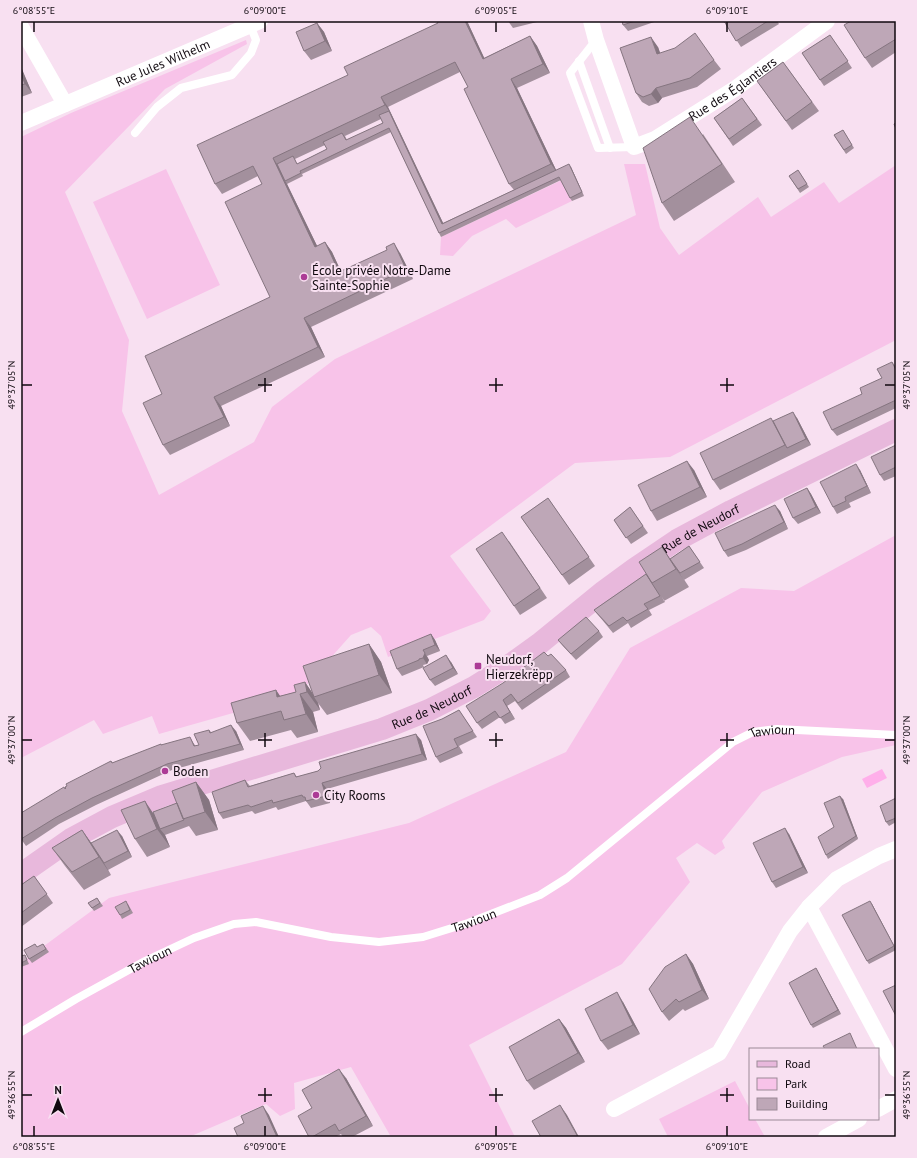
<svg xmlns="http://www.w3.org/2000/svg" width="917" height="1158" viewBox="0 0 917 1158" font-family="'PT Sans',sans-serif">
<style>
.green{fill:#f8c3e9}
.water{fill:#ffafea}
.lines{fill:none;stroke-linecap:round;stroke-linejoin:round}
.lane{stroke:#fff;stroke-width:8}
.street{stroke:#fff;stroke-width:16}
.primary{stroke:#e8b8dc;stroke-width:22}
.wall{fill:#a3909d;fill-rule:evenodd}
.shaded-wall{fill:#857580}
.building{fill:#bea7b7;stroke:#857580}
.ticks{fill:none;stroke:#10090f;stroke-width:1.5}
.poi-dot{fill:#ac3b96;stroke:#f8e0f1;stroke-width:1.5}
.labels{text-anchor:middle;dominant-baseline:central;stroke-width:4;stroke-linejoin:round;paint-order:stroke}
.street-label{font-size:13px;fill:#10090f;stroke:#f8e0f1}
.poi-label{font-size:13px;fill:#10090f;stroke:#f8e0f1;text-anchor:start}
.neatline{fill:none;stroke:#10090f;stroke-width:1.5}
.ticks-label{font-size:10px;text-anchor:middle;fill:#10090f}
</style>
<rect width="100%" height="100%" fill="#f8e0f1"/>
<path class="green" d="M246,40L247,44L165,89L65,192L129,340L122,411L159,495L254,442L272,407L335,359L636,215L624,164H645L660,228L679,255L758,197L771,217L824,182L839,203L896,165V340L670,457L575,463L450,556L491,611L484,620L388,657L381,636L371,627L351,635L302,690L258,706L159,734L152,716L103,734L94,720L21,758V137L71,113Z
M166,169L220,285L147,319L93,202Z
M562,180L572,201L516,228L506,219L472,236L453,256L440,255L441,237Z
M896,535V745L842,757L762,792L722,841L725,848L715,855L697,843L676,858L690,882L622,964L469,1045L515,1137H391L351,1067L294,1083L295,1109L280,1116L266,1104L189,1137H21V963L109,898L409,823L566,752L630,648L741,588L794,591Z
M735,1081L750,1109V1119H755L765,1137H668L659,1119Z"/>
<path class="water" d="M882,769L887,778L867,788L862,779Z"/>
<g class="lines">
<g class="lane">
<path d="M596,40L570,73L598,148L634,147"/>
<path d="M579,61L610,148"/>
<path d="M135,133L157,107L181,88L232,75L251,53L256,40L250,25"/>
<path id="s1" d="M21,1032L76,999L145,961L194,938L234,924L256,922L331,937L379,942L423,937L468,923L540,895L567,878L733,742L753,732L777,729L896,735"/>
</g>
<g class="street">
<path id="s2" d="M591,21L596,40L634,147L655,139L736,88L827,21"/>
<path d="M21,27L65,104"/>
<path id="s3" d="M21,123L260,21"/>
<path d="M809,907L896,1069"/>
<path d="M614,1109L719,1053L790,931L809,907L837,879L879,856L896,849"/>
<path d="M878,1109L896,1099"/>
<path d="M826,1137L859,1119"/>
</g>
<path class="primary" id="s4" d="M21,874L71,839L112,817L162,796L382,729L429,710L474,687L514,662L539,644L604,591L634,569L677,540L731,511L896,430"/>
</g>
<path class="wall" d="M437,21H467L484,58L530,36L537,46L550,73L517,88L556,170L571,167L584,196L572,201L570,198L561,180L441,237L439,233L391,132L302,174L303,176L287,184L317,246L325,242L332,252L341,272L400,253L413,279L311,327L325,357L221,406L230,426L170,455L163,445L162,394L270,297L262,184L258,176L222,194L215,184L348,75L438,23ZM460,72L468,87L509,184L514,190L443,223L388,107ZM381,119L383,123L347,140L345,136ZM325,145L327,149L297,164L295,159Z
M508,21H541L513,28Z
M622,21H657L628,31L623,25Z
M724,21H777L779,24L741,47Z
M896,21V52L872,68L865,58Z
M317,23L324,32L332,51L311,60L304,51Z
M830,35L852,68L824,86L802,53Z
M658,47L660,53L714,60L721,69L697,87L662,98L658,103L649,106L642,102L636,93Z
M783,62L819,111L792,130L757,81Z
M21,68L32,93L21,97Z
M742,98L762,125L733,146L714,118Z
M843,130L854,148L846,154L834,135Z
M703,134L735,182L674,221L662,203Z
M798,170L809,187L800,193L789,176Z
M892,362L896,367V408L837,436L832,430L862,394L882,378Z
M797,418L811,445L720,490L713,480L773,421Z
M896,445V476L884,481L880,475Z
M694,470L707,497L657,521L651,511Z
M860,470L871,493L849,503L851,507L837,514L833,507Z
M807,488L811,494L821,513L798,524L793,518Z
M548,498L595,566L569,585L521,517Z
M630,507L648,533L631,544L614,520Z
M780,511L788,529L746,550L728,557L724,551Z
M509,541L547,598L520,615L514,606Z
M689,546L704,568L684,580L676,568L689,587L664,601L662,597L665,602L649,610L652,615L631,628L628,623L613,633L599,616L594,610L646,574L662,547L670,559Z
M599,631L603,637L576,660L563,646L558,640Z
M431,634L435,640L440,651L427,656L429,660L427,664L423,665L424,667L402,676L397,669Z
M369,644L381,662L392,693L327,715L318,703L320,710L313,712L318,732L297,738L291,730L250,741L237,723L276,690L280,696L296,692L305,682L313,694Z
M548,656L566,670L570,677L522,710L515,701L507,706L515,719L505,724L500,717L482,729L477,723Z
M451,662L458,674L435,686L430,680Z
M459,710L477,737L459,746L463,753L440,763L436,757L442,719Z
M209,730L211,732L236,731L244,750L172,770L96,805L59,824L26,846L21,839L65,789L111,761L113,763L161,745L194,744L195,746L199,745Z
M421,740L427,760L327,789L330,803L311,808L306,801L278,810L276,807L255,814L252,811L223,819L219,813L245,780L250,786L294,773L297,777L318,771Z
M196,782L209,800L218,830L196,836L189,826L165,835L170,847L147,857L135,839L153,812L177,803Z
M896,798V822L889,826L886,822Z
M843,799L858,839L828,859L826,855Z
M82,830L91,843L122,836L132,857L108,870L111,875L84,890L65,866L52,848Z
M789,834L808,873L776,888L772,882Z
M34,876L53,903L21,927V885Z
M97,898L103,906L94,911L88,903Z
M128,904L133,913L122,919L120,915Z
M872,904L896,950L869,964L867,961Z
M43,944L49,952L32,963L29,959L38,947Z
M686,954L693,964L709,999L685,1011L683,1009L669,1021L662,1012Z
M25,955L29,964L21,967V956Z
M818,972L841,1014L813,1028L811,1025Z
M623,1002L640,1034L608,1050L601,1041Z
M559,1019L566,1028L585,1062L534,1090L527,1081Z
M346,1078L373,1126L352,1137H343L341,1134L335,1137H309L312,1108Z"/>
<path class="shaded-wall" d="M465,21H467L489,68L483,59Z
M317,23L324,32L332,51L325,41Z
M530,36L537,46L550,73L543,64Z
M651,37L658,47L664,64L657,54Z
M21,68L22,69L32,93L25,84L21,74Z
M511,79L517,88L558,174L551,164Z
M656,88L662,98L658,103L651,94Z
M381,97L388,107L445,227L442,224L389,111L385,105Z
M273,158L279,167L285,181L287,184L322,256L315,247Z
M569,164L571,167L584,196L582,192Z
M325,242L332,252L346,282L339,272Z
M394,243L400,253L413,279L406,269Z
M304,318L311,327L325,357L318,347Z
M214,397L221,406L230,426L224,417Z
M793,412L797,418L811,445L806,439Z
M687,461L694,470L707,497L700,487Z
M856,464L860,470L871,493L867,486Z
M807,488L811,494L821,513L816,507Z
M775,505L780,511L788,529L784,522Z
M662,547L674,565L689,587L676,569Z
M431,634L435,640L440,651L435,645Z
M369,644L381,662L392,693L379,675Z
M423,650L429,660L427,664L423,658Z
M446,655L451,662L458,674L453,668Z
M305,682L315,697H314L318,703L320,710L307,692Z
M276,690L288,708L277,697Z
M300,694L313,712L318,732L306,714Z
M503,700L507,706L515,719L510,712Z
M231,725L236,731L244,750L240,744Z
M416,734L421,740L427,760L422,754Z
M190,737L194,744L198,752L194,746Z
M196,782L209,800L218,830L205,812Z
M322,783L327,789L330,803L326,796Z
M840,796L843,799L858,839L856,836Z
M145,801L157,819L160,829L165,835L170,847L157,829Z
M785,828L789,834L808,873L803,867Z
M82,830L95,848L111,875L99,857Z
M117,830L122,836L132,857L128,851Z
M870,901L872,904L896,949L894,946Z
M686,954L693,964L709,999L702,990Z
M816,968L818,972L841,1014L838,1010Z
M617,992L623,1002L640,1034L633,1025Z
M559,1019L566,1028L585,1062L578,1053Z
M339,1069L346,1078L373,1126L366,1116Z
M560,1105L567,1115L579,1137H578Z
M263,1106L269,1115L279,1137H277Z"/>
<path class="building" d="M437,21H465L483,59L530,36L543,64L511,79L551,164L509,184L464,89L468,87L455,62L381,97L385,105L273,158L315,247L325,242L339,272L387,250L386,247L394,243L406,269L304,318L318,347L214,397L224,417L163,445L143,403L162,394L145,356L270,297L225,202L262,184L253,166L215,184L197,145L348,75L344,67L438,23Z
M622,21H635L623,25Z
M724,21H768L736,41Z
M851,21H896V39L865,58L844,25Z
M317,23L325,41L304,51L296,32Z
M695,33L714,60L690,78L656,88L651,94L643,97L636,93L620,48L651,37L657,54L675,48Z
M830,35L848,61L820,80L802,53Z
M783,62L812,102L786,121L757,81Z
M21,74L25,84L21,85Z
M742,98L757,119L729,139L714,118Z
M389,111L442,224L569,164L582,192L570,198L559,177L439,233L389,128L300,171L301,173L285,181L277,164L293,156L297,164L327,149L323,142L342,133L346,140L383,123L379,115Z
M690,117L722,164L662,203L643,148Z
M896,123V129L894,124Z
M843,130L852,145L844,150L834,135Z
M798,170L807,184L798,189L789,176Z
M892,362L896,370V400L832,430L823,412L862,394L860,388L882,378L877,369Z
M793,412L806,439L787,448L773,421Z
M771,418L785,445L713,480L700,453Z
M896,445V467L880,475L871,457Z
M687,461L700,487L651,511L638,485Z
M856,464L867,486L845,497L846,501L833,507L820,482Z
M807,488L816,507L793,518L784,499Z
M548,498L589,557L562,575L521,517Z
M775,505L784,522L742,544L724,551L715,533Z
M630,507L643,526L626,538L614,520Z
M502,532L540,588L514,606L476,549Z
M689,546L700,562L680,573L670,559Z
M662,547L676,569L652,583L639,562Z
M646,574L660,596L644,604L648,609L627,621L623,617L609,626L594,610Z
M586,617L599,631L571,654L558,640Z
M431,634L435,645L423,650L425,653L423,658L419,659V660L397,669L390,651Z
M369,644L379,675L314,697L303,666Z
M544,652L548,656L551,654L566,670L518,703L511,694L503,700L510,712L500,718L495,711L477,723L466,706L503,683Z
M446,655L453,668L430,680L423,668Z
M305,682L307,692L300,694L306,714L284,720L281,711L237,723L231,703L276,690L277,697L296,692L294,685Z
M459,710L473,731L454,739L458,747L436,757L423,726L442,719Z
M231,725L240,744L167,764L92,798L55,818L21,839V813L64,787L65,789L66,788L65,787L67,786L66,784L111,761L112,763L161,744V745L190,737L194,746L199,745L194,734L209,730L210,733Z
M416,734L422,754L322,783L326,796L306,801L305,797H303L302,795L273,803L272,800L251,807L248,805L219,813L212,792L245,780L248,787L294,773L296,777L318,771L321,768L319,762Z
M196,782L205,812L183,819L172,791Z
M840,796L856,836L826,855L818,837L834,827L824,803Z
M896,798V818L886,822L880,806Z
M145,801L157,829L135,839L121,810Z
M177,803L184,820L160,829L153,812Z
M785,828L803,867L772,882L753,843Z
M82,830L99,857L72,872L52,848Z
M117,830L128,851L104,863L91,843Z
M34,876L47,894L21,913V885Z
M97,898L100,903L92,908L88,903Z
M126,901L130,910L120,915L115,907Z
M870,901L894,946L867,961L842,915Z
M35,944L37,947L43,944L46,949L29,959L24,950Z
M686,954L702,990L679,1002L676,999L662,1012L649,989L665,967Z
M25,955L27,960L21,963V956Z
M816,968L838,1010L811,1025L789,983Z
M896,985V1016L883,991Z
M617,992L633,1025L601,1041L585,1009Z
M559,1019L578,1053L527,1081L509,1047Z
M850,1033L857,1049H825L823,1046Z
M339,1069L366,1116L339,1131L335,1124L312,1137H309L298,1116L312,1108L302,1090Z
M560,1105L578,1137H541L532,1121Z
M263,1106L277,1137H238L234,1128L244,1123L241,1116Z"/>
<path class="ticks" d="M34,22V32M265,22V32M496,22V32M727,22V32M265,378V392M496,378V392M727,378V392M22,385H32M258,385H272M489,385H503M720,385H734M885,385H895M265,733V747M496,733V747M727,733V747M22,740H32M258,740H272M489,740H503M720,740H734M885,740H895M265,1088V1102M496,1088V1102M727,1088V1102M22,1095H32M258,1095H272M489,1095H503M720,1095H734M885,1095H895M34,1126V1136M265,1126V1136M496,1126V1136M727,1126V1136"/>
<g class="poi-dot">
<circle cx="304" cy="277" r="4"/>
<rect x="474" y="662" width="8" height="8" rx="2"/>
<circle cx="165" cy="771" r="4"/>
<circle cx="316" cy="795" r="4"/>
</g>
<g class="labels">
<g class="street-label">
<text stroke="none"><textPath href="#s3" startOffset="154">Rue Jules Wilhelm</textPath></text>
<text stroke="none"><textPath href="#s2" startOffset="248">Rue des Églantiers</textPath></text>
<text stroke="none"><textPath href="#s4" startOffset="770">Rue de Neudorf</textPath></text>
<text stroke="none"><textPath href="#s4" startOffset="446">Rue de Neudorf</textPath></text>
<text stroke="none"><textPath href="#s1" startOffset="843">Tawioun</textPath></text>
<text stroke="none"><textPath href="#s1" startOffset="484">Tawioun</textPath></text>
<text stroke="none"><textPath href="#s1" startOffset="148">Tawioun</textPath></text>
</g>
<g class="poi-label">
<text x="312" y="270">École privée Notre-Dame<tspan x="312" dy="15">Sainte-Sophie</tspan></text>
<text x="486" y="659">Neudorf,<tspan x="486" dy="15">Hierzekrëpp</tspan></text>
<text x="173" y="771">Boden</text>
<text x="324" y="795">City Rooms</text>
</g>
</g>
<rect width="917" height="1158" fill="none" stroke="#f8e0f1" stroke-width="44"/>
<rect x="749" y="1048" width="130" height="72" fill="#f8e0f1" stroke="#9b8a97"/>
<rect x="757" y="1061" width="20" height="6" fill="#e8b8dc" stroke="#9b8a97"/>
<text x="785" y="1068" font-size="12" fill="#10090f">Road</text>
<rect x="757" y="1078" width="20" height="12" fill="#f8c3e9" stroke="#9b8a97"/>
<text x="785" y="1088" font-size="12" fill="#10090f">Park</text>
<rect x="757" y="1098" width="20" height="12" fill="#bea7b7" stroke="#9b8a97"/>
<text x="785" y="1108" font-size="12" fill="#10090f">Building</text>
<g transform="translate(58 1100)" stroke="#f8e0f1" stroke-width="3" paint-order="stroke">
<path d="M0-3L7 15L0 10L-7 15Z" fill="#10090f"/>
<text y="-6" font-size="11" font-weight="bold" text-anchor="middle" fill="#10090f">N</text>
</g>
<rect x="22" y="22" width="873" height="1114" class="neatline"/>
<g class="ticks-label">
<text x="34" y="14">6°08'55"E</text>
<text x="265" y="14">6°09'00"E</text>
<text x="496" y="14">6°09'05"E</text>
<text x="727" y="14">6°09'10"E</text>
<text transform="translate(11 385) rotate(-90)" y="4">49°37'05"N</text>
<text transform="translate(906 385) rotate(-90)" y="4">49°37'05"N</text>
<text transform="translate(11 740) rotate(-90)" y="4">49°37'00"N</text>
<text transform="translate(906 740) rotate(-90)" y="4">49°37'00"N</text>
<text transform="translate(11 1095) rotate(-90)" y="4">49°36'55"N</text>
<text transform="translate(906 1095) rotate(-90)" y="4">49°36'55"N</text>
<text x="34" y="1150">6°08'55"E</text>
<text x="265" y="1150">6°09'00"E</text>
<text x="496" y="1150">6°09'05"E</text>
<text x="727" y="1150">6°09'10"E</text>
</g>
</svg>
